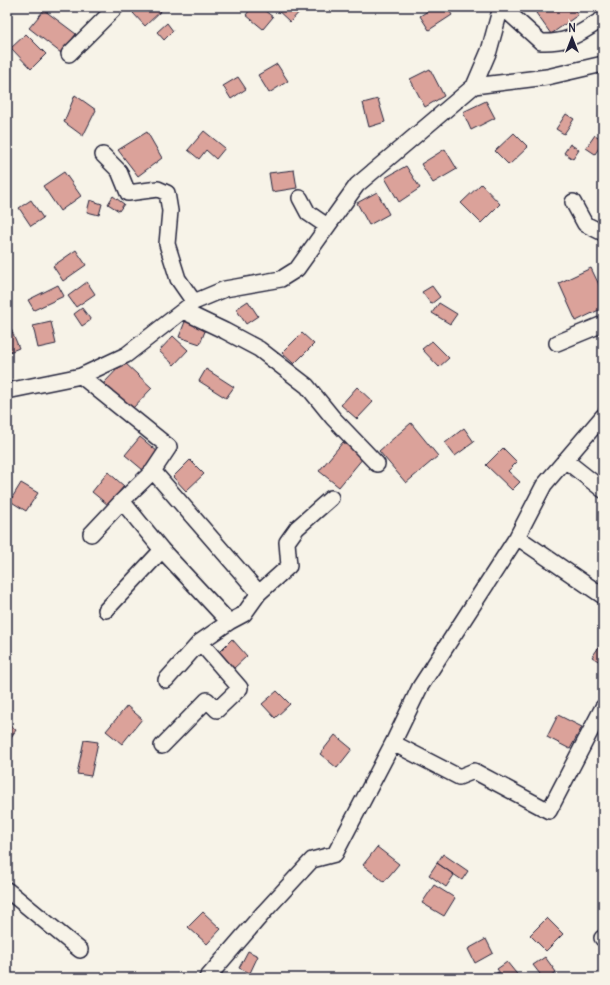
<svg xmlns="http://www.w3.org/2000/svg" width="610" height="985" viewBox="0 0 610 985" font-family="Delius,sans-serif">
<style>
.building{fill:#dba29a;stroke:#22223b}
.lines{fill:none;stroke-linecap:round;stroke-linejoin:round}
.street-casing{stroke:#22223b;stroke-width:18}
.street{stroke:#f7f3e8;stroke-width:15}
</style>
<rect width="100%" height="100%" fill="#f7f3e8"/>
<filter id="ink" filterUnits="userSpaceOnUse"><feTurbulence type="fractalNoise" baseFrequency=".025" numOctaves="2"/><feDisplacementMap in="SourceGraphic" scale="8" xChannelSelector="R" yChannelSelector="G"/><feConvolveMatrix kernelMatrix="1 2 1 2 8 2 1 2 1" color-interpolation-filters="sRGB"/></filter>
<g filter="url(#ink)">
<path class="building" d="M139,7H160L162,10L145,26L133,13Z
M252,7H260L273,17L263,29L246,15Z
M274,7H303V8L290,22Z
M434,7H447L452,15L429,30L420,16Z
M545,7H572L578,15L551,34L536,13Z
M44,10L76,34L61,53L29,28Z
M167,23L173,31L164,40L157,32Z
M26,34L46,54L31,69L11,48Z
M277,64L288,81L269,93L258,75Z
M430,69L444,96L425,107L410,79Z
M238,77L246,89L231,99L223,86Z
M75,95L96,110L83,136L64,122Z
M378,99L385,122L369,127L363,103Z
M486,101L495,118L471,130L463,112Z
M566,114L574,119L564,134L556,129Z
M204,131L225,148L216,159L206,150L199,159L188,150Z
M147,132L162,158L138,176L118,150Z
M514,133L528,147L509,165L495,151Z
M595,135L603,140V142L595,154L586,148Z
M570,144L579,150L573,159L564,153Z
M445,149L457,169L433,183L421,164Z
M406,166L420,188L399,202L385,178Z
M294,170L297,188L272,192L269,173Z
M64,172L81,196L60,211L43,186Z
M481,184L500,204L481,223L461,203Z
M377,192L389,214L369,225L357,203Z
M113,196L124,204L119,211L108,204Z
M31,200L43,218L31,226L19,208Z
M90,200L102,204L99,215L87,212Z
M76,250L86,265L63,281L53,266Z
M591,268L603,293V308L576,321L559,283Z
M87,282L95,294L76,307L68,296Z
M58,285L64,296L34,310L28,300Z
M432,286L440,297L431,304L422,292Z
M248,301L258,316L246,324L236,309Z
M439,303L457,314L450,324L432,313Z
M82,308L91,320L82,326L74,314Z
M186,319L207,326L200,344L179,337Z
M51,322L56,344L38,348L33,326Z
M11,329L19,348L7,353V331Z
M302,333L314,344L294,364L282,353Z
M173,336L188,350L174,365L159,351Z
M432,341L449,358L439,367L422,349Z
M124,362L152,388L131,410L103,384Z
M206,369L234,387L226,398L199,381Z
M357,387L373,402L357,419L341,405Z
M411,423L438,456L406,483L379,451Z
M464,428L474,442L455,456L445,443Z
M140,437L158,452L143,470L125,455Z
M343,442L363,458L339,487L319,471Z
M503,448L517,462L508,471L520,482L512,490L486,465Z
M190,460L204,474L186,491L173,477Z
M108,472L124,486L108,505L92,492Z
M21,483L38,493L26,511L10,501Z
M232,639L247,656L233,669L218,653Z
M603,641V664L592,657Z
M277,691L290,704L275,718L262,704Z
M127,706L142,719L122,744L106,731Z
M558,715L582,727L570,749L547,737Z
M7,724L16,730L7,743Z
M335,735L352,749L337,768L320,754Z
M84,740L98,742L91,776L77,774Z
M377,847L399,864L384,882L363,865Z
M443,854L468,871L462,880L437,863Z
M437,863L454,875L446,887L429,875Z
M434,885L455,898L444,916L422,903Z
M203,912L221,929L207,944L188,927Z
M547,918L563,934L546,951L530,935Z
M486,939L493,953L475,963L468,949Z
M248,951L258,956L250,973L239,968Z
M545,957L556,972L549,978H543L533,965Z
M507,962L520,978H504L497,969Z
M498,972L502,978H489Z"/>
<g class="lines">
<defs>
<path id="street" d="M500,7L509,13L541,42C570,43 579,33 603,19
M69,54L116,7
M474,86L489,51L501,7
M103,155L119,171L128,193L158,189L167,193L170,211L167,244L178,279L194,302
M300,198L308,213L327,226
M573,202L585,224L603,233
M183,311L225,331L259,349L307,386L333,418L377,464
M557,343L603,324
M81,376L169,447L153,471L122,501L162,550L229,622L244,614L259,593L289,566L287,542L297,528L331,498
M7,391L81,376L126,355L194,302L225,289L281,279L297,269L357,185L474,86L547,77L603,64
M565,460L603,490
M153,471L259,593
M91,534L122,501
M517,537L603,596
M106,610L162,550
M166,680L200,642L229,622
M393,743L459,777L474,771L549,811L603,707
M162,746L207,700L217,710L240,688L200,642
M7,890L80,950
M602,938L603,939
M207,978L264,912L312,860L335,854L393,743L420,687L517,537L544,485L603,416"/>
</defs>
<use href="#street" class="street-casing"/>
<use href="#street" class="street"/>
</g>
</g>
<rect width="610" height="985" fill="none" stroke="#f7f3e8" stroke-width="24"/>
<rect x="12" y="12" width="586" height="961" fill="none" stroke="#22223b" stroke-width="1.5" filter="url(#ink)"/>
<g transform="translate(572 38)" stroke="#f7f3e8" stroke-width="3" paint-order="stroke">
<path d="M0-3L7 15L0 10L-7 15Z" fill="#22223b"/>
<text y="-6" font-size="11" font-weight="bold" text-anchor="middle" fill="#22223b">N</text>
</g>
</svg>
